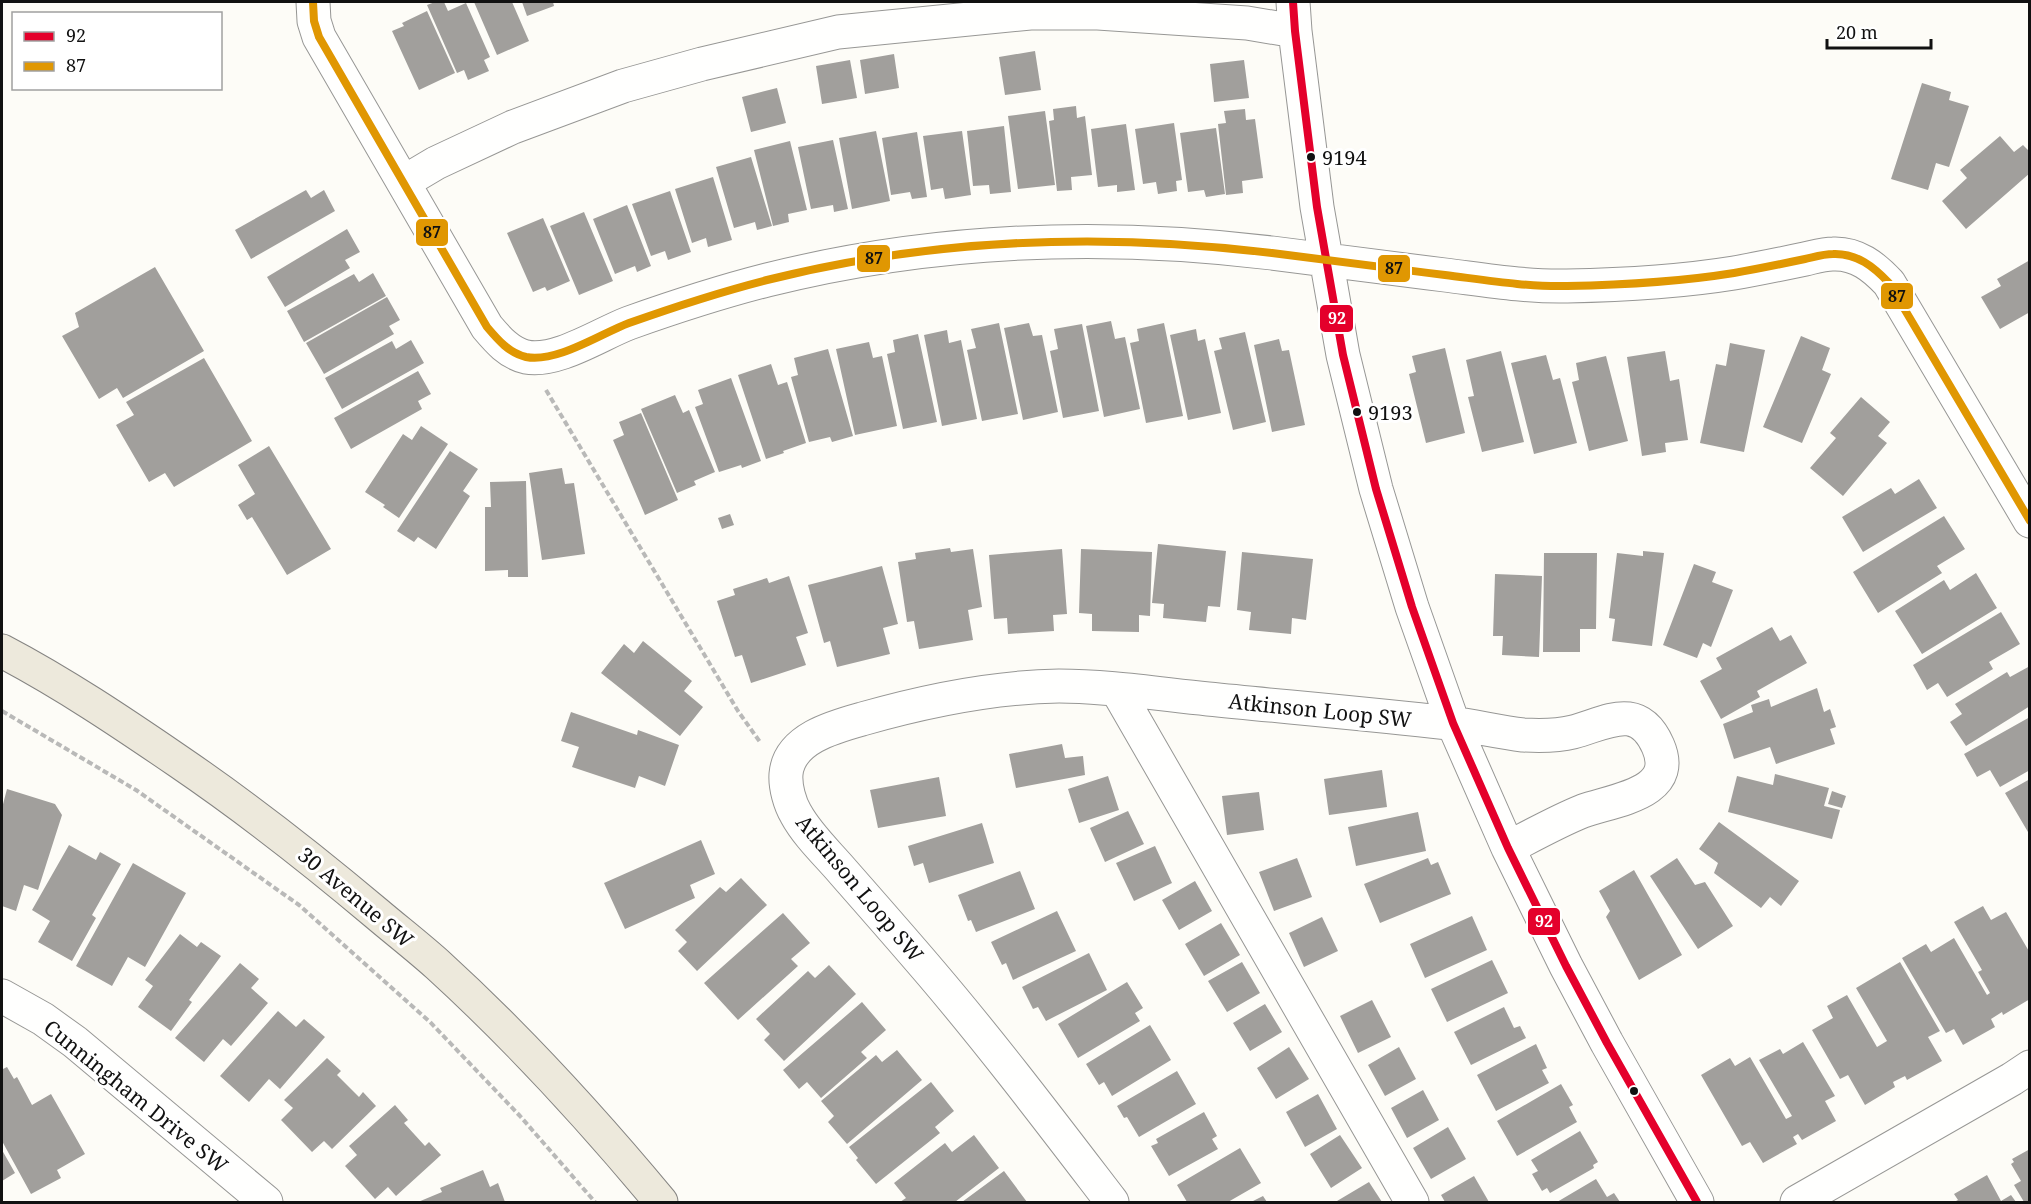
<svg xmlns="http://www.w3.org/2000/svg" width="2031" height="1204" viewBox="0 0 2031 1204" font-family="'Noto Serif',serif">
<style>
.building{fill:#a19f9c}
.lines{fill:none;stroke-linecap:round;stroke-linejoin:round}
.minor-casing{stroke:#979795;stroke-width:35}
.major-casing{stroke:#858482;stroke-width:35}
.path{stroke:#b9b9b8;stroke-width:4;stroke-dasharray:6 3;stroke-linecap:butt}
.minor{stroke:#fffffe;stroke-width:33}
.major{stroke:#ede9dc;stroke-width:33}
.bus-1-casing{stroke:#fff;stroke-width:12}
.bus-2-casing{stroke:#fff;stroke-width:12}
.bus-1{stroke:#e4002b;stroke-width:8}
.bus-2{stroke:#e09702;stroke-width:8}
.bus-dot{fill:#111;stroke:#fff;stroke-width:2}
.labels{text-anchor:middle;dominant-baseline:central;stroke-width:6;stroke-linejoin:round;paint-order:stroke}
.bus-label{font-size:20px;fill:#111;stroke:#fff;text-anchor:start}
.street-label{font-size:21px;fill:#111;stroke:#fff}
.line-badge{stroke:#fff;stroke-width:2}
.badge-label{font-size:16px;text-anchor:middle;font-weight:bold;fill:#fff}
.pale-badge-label{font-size:16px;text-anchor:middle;font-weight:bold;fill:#111}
</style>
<rect width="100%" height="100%" fill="#fdfcf7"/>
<path class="building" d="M435,2H444L448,11L466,3L490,57L484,60L489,71L468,80L464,70L457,73L427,5Z
M474,2H512L529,41L497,55Z
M522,2H553L554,6L527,16Z
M427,11L455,73L419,90L392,31L404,26L402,23Z
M1035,51L1041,90L1005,95L999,57Z
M894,54L899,88L865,94L860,60Z
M850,60L857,98L822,104L816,66Z
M1244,60L1249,98L1214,102L1210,64Z
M1922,83L1951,92L1949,100L1969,106L1949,167L1936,163L1928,190L1891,179Z
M777,88L786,123L751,132L742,97Z
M1076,106L1077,118L1085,116L1092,175L1071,177L1072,190L1057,191L1049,121L1054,120L1053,109Z
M1245,109L1246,120L1255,119L1263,178L1242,181L1243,193L1226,195L1218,124L1226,123L1224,111Z
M1045,111L1055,185L1018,189L1008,116Z
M1174,123L1182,180L1176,181L1177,191L1158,194L1156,182L1143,184L1135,129Z
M1126,124L1135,190L1117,192V185L1098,187L1091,129Z
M1004,126L1011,192L990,194L989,185L973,186L967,131Z
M1216,128L1225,194L1206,197L1204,190L1188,192L1180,133Z
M876,131L890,201L852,209L839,138Z
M962,131L971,195L945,199L943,188L931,190L923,136Z
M917,132L927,197L912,199L910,192L891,195L882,138Z
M2000,136L2014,152L2023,145L2030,152V173L1966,229L1942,201L1967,178L1960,170Z
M833,140L848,209L834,212L833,205L811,209L798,147Z
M790,141L807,210L788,214L789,222L773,226L754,150Z
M751,157L772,226L757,230L755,222L734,228L716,167Z
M713,177L732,240L708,247L706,238L692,243L675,189Z
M306,190L311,198L324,190L335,211L251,259L235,230Z
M670,191L691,252L668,260L665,251L651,256L632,204Z
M627,205L651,266L637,272L635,266L615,274L593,219Z
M584,212L613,281L579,295L550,226Z
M543,218L570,281L547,291L545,287L533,292L507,233Z
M347,229L360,252L345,260L350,268L285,307L267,277Z
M2030,260V312L2000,329L1981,297L2001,286L1997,279Z
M155,267L204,351L123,398L117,388L99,399L62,336L79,327L75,313Z
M373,273L386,296L304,342L287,311L354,274L359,282Z
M387,297L400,320L389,326L394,334L324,374L306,343Z
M1111,321L1115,339L1125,337L1140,409L1104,417L1086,326Z
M999,323L1018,414L982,421L967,350L976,348L971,329Z
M1029,323L1033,336L1042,335L1058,412L1023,420L1004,328Z
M1164,323L1183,416L1146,423L1130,343L1139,341L1137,329Z
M1082,324L1099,411L1063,418L1050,351L1058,349L1054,329Z
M1196,329L1198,341L1205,339L1221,413L1188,420L1170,335Z
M947,330L949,343L961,340L977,419L942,426L924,335Z
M1245,332L1266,422L1233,430L1214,351L1222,349L1219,338Z
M918,334L937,422L903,429L887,354L895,352L893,340Z
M1801,336L1830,348L1822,370L1831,374L1802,443L1763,427Z
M1279,339L1282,351L1289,350L1305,425L1272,432L1254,345Z
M411,340L424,363L342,409L325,378L392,341L396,349Z
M869,342L873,358L882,356L897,426L855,435L836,349Z
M1730,343L1765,350L1744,452L1700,443L1716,364L1726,366Z
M1445,348L1465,433L1426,443L1409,374L1416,372L1412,356Z
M828,349L853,436L832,442L830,437L809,442L791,377L798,375L794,358Z
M1501,351L1524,442L1482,452L1468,397L1474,396L1466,360Z
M1665,351L1670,381L1679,379L1688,440L1665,443L1666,452L1642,456L1627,357Z
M1546,355L1553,380L1560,378L1577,443L1534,454L1511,363Z
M1606,356L1628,441L1589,451L1572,382L1579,380L1576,363Z
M204,358L252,441L174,487L165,473L149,482L116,425L134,415L126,402Z
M771,364L778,385L787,382L806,443L783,451L784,453L766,459L738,375Z
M418,371L431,394L418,401L422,409L351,449L334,418Z
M731,378L761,461L742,468L741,465L719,472L695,407L703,404L698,390Z
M675,395L683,413L689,410L715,472L694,481L696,485L677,493L641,409Z
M1861,397L1890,422L1878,436L1887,443L1843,496L1810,468L1836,438L1830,433Z
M641,413L678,500L645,515L613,440L624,435L619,422Z
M421,426L448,444L399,518L383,507L385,505L365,492L403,434L412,440Z
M269,446L331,549L287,575L252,517L247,520L238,505L255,494L238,465Z
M450,451L478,469L463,491L470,496L436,549L418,537L414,542L397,531Z
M562,468L565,484L574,483L585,554L542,560L529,473Z
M1919,479L1937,508L1863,552L1842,517L1891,488L1895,494Z
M526,481L528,577H508V570L485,571V507H491L490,482Z
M730,514L734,525L722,529L718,518Z
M1944,516L1965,549L1937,566L1942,573L1878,613L1853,572Z
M1158,544L1226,551L1220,607L1208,606L1206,622L1163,618L1164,604L1152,603Z
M950,548L951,552L973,549L982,607L968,610L973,640L919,649L914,621L907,622L898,562L916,559L915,553Z
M1062,549L1067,614L1053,615L1054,631L1008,634L1007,618L994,619L989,555Z
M1081,549L1152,552L1150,616L1139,615V632L1092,631V614L1079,613Z
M1643,551L1664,553L1652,646L1612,641L1615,619L1609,618L1617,553L1643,556Z
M1242,552L1313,559L1306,620L1292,618L1291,634L1249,630L1251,612L1237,610Z
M1544,553H1597L1596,629H1580V652H1543Z
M1694,564L1716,572L1712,582L1733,590L1711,647L1703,643L1697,658L1663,645Z
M882,566L898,624L883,628L890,654L837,667L830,641L824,643L808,585Z
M1976,573L1997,608L1922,654L1895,611L1944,580L1950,590Z
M1495,574L1542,576L1539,657L1502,655L1503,636H1493Z
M789,576L808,633L796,637L806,665L751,683L742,655L735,657L717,601L735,595L733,589L767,578L769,583Z
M2001,612L2020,644L1989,662L1993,669L1947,697L1938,683L1927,690L1913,665Z
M1772,627L1780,641L1791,635L1807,663L1757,691L1760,697L1721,719L1700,681L1722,669L1716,658Z
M643,641L692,681L684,691L703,707L680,736L601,673L624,644L634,653Z
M2030,666V706L1966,746L1950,722L1962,714L1955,704L2007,672L2010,677Z
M1817,688L1824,712L1830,709L1836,727L1830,729L1835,744L1776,764L1770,747L1734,759L1723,724L1753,712L1751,705L1769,699L1771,707Z
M571,712L637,735L638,730L679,745L665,786L639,776L635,788L572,767L579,747L561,741Z
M2030,717V770L2000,787L1990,770L1977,777L1964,754Z
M1062,744L1065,758L1083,756L1085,775L1016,788L1009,754Z
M1382,770L1387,807L1329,815L1324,779Z
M1775,774L1829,788L1824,806L1840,810L1832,839L1728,812L1737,776L1773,785Z
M1108,776L1119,810L1079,823L1068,789Z
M939,777L946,816L878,828L870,790Z
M2030,779V831L2028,832L2005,793Z
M7,789L55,804L62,815L38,890L24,885L16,911L2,906V808Z
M1832,791L1846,796L1842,808L1828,804Z
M1259,792L1264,830L1227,835L1222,796Z
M1128,811L1144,844L1105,862L1090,828Z
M1418,812L1426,851L1356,866L1348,827Z
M1719,822L1799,881L1781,906L1770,897L1761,908L1714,873L1718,863L1699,849Z
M982,823L994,863L929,883L923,863L914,866L908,846Z
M701,840L715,874L690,885L695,898L625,929L604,883Z
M69,845L96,860L100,852L121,864L92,915L96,918L72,961L38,942L50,921L32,910Z
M1155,846L1172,883L1134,901L1116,863Z
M1297,858L1312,897L1274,911L1259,872Z
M1428,858L1431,865L1438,862L1451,894L1380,923L1364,884Z
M1677,858L1695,885L1705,882L1733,926L1698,949L1650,876Z
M133,863L186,893L145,967L128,957L112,986L76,966Z
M1634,870L1682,955L1639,980L1606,917L1610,911L1599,891Z
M1020,871L1035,909L976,932L971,920L968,921L958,895Z
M741,878L767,905L697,971L678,951L687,942L675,930L720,887L726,892Z
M1195,881L1212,911L1179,930L1162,900Z
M1983,906L1991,920L2006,912L2030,953V999L2003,1015L2002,1012L1991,1019L1995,1027L1963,1045L1954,1029L1946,1033L1902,958L1926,944L1931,952L1954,938L1987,995L1990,993L1978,972L1982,970L1954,922Z
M1057,911L1076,951L1013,980L1006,963L1002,965L991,942Z
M783,913L810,943L791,959L798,966L738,1020L704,983Z
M1472,916L1487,950L1425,978L1410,944Z
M1322,917L1338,951L1304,967L1289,933Z
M1221,923L1240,955L1204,976L1185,944Z
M180,934L197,947L201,942L221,956L189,1000L192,1002L171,1031L138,1007L153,986L145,980Z
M1089,953L1107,990L1046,1021L1038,1007L1033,1009L1022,987Z
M1492,960L1508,993L1447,1022L1431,989Z
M1242,962L1260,993L1227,1012L1208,981Z
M1900,962L1940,1031L1928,1037L1942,1061L1907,1080L1905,1076L1893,1082L1895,1087L1865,1105L1848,1075L1840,1079L1812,1030L1833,1018L1827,1006L1847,995L1877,1047L1887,1041L1856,988Z
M240,963L259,979L251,988L268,1003L231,1046L223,1039L204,1062L175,1038Z
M829,965L856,994L784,1061L764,1040L770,1034L756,1019L808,971L815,978Z
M1127,982L1143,1008L1135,1013L1140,1021L1078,1058L1058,1024Z
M1372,1000L1391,1037L1358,1053L1340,1016Z
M862,1002L886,1030L861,1052L867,1058L821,1098L807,1082L799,1089L783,1070Z
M1265,1004L1282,1032L1250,1051L1233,1023Z
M1504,1007L1514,1028L1520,1026L1526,1038L1471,1065L1454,1032Z
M278,1011L296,1027L304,1019L325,1037L280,1089L269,1079L249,1102L220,1076Z
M1150,1025L1171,1060L1112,1096L1104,1082L1099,1085L1086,1064Z
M1803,1042L1835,1096L1825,1101L1836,1121L1802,1140L1798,1134L1793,1137L1797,1144L1763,1163L1750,1142L1742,1146L1701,1075L1730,1058L1735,1066L1750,1057L1786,1119L1792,1116L1759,1060L1780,1049L1783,1054Z
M1536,1044L1547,1068L1542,1070L1549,1083L1496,1111L1477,1075Z
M1289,1047L1309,1079L1276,1099L1257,1068Z
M1399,1047L1416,1079L1385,1096L1368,1065Z
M897,1050L922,1080L847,1144L828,1122L834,1116L821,1101L876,1055L882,1062Z
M327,1058L341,1071L337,1075L359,1097L363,1092L376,1106L332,1149L324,1141L312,1152L281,1120L293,1108L284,1100Z
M2,1065L3,1069L7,1067L14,1079L17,1077L32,1105L51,1094L85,1154L57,1170L61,1178L31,1194L2,1141Z
M1177,1071L1196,1104L1139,1137L1127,1117L1124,1118L1117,1106Z
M931,1082L954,1111L935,1127L940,1133L876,1184L856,1160L858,1158L849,1147Z
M1561,1084L1573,1105L1569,1107L1577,1122L1517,1156L1497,1121Z
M1423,1090L1439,1120L1407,1138L1391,1108Z
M1318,1094L1337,1129L1305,1147L1286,1112Z
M395,1105L408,1120L404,1123L425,1146L429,1142L441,1155L396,1196L388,1187L375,1199L345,1166L357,1155L349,1146Z
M1204,1112L1217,1136L1212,1139L1218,1149L1169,1176L1151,1146L1158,1143L1156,1139Z
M1448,1127L1466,1159L1431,1179L1413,1148Z
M1580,1131L1598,1162L1593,1165L1594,1168L1550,1193L1547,1188L1542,1191L1532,1174L1538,1171L1531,1160Z
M974,1135L999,1168L955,1202H900L906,1198L894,1183L945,1143L952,1152Z
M1340,1135L1362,1168L1331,1188L1310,1154Z
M1240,1148L1261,1183L1228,1202H1187L1177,1185Z
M2030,1149V1202H2024L2014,1185L2021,1181L2011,1164L2014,1162L2012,1159Z
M2,1150L15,1173L2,1181Z
M483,1170L490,1187L498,1183L505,1202H418L442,1192L440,1188Z
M1004,1171L1027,1202H962Z
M1987,1175L2001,1201L2011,1195L2016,1202H1954L1958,1200L1954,1194Z
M1474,1176L1489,1202H1445L1441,1195Z
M1596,1179L1607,1197L1614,1193L1620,1202H1557Z
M1369,1182L1382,1202H1338L1337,1201Z
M1263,1196L1267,1202H1251Z"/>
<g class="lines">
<defs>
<path id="minor" d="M313,2L314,21L319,37L487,327C498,340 509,353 526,357C557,363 600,334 629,323C674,307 720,292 767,280C935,238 1101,232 1272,253C1329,260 1387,268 1445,275C1485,280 1527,287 1567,286C1624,285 1678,282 1734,273C1757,269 1781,264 1805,259C1814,257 1824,254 1833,254C1857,253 1874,267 1889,283L2030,521
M1293,2L1295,31L1317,207L1343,355L1376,489L1412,607L1453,723L1508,848L1566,966L1607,1043L1697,1202
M404,182L436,163L513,127L623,86L702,64L838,32L1030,13H1098L1247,23L1295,31
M1117,690L1412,1202
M2,996L43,1019L75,1042L266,1202
M1112,1202C1053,1125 994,1047 931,973C902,939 873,906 844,873C828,854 808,836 796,814C790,804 785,787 786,774C789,739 833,727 862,719C925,701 992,687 1059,686C1108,686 1159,694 1208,699C1288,707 1369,714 1449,723C1474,726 1498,732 1523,735C1540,736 1557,736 1573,732C1607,723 1638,701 1658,746C1679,794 1613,800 1583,811C1558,821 1533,835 1508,848
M1797,1202L2012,1079L2030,1067"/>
<path id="major" d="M2,651C63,683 121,722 178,761C247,808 312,859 376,913C396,930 418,947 438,965C518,1038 592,1119 661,1202"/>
</defs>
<use href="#minor" class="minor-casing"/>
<use href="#major" class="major-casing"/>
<path class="path" d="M546,390L738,711L760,742
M2,711L136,790L299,905L430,1022L520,1116L595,1202"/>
<use href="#minor" class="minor"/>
<use href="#major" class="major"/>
<defs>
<path id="bus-1" d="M1293,2L1295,31L1317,207L1343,355L1376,489L1412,607L1453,723L1508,848L1566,966L1607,1043L1697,1202"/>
<path id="bus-2" d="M313,2L314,21L319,37L487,327C498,340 509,353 526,357C557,363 600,334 629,323C674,307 720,292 767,280C935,238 1101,232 1272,253C1329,260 1387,268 1445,275C1485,280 1527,287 1567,286C1624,285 1678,282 1734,273C1757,269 1781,264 1805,259C1814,257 1824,254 1833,254C1857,253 1874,267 1889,283L2030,521"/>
</defs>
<use href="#bus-1" class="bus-1-casing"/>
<use href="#bus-2" class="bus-2-casing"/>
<use href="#bus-1" class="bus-1"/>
<use href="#bus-2" class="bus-2"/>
</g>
<g class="bus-dot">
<circle cx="1311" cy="157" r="5"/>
<circle cx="1357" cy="412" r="5"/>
<circle cx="1634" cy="1091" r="5"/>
</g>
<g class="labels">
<g class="bus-label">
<text x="1322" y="157">9194</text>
<text x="1368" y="412">9193</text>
</g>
<g class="street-label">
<text transform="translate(1320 710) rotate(6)">Atkinson Loop SW</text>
<text transform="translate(860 888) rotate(50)">Atkinson Loop SW</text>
<text transform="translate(356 897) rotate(40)">30 Avenue SW</text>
<text transform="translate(136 1096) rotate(39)">Cunningham Drive SW</text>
</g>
</g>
<g class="line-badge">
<rect x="415" y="218" width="34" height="29" rx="6" fill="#e09702"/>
<rect x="856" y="244" width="35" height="29" rx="6" fill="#e09702"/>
<rect x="1377" y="254" width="34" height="29" rx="6" fill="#e09702"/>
<rect x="1880" y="282" width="34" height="28" rx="6" fill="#e09702"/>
<rect x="1319" y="304" width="35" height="29" rx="6" fill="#e4002b"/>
<rect x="1527" y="907" width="34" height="29" rx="6" fill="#e4002b"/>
</g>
<g class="badge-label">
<text x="1337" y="324">92</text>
<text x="1544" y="927">92</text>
</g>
<g class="pale-badge-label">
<text x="432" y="238">87</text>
<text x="874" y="264">87</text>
<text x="1394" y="274">87</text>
<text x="1897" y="302">87</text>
</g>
<rect width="2031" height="1204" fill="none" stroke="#111111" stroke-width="6"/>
<rect x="12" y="12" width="210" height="78" fill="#ffffff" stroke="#a0a0a0" stroke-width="1.5"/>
<rect x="24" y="32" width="30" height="9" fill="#e4002b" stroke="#a0a0a0" stroke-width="1.5"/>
<text x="66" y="42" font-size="18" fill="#111111">92</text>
<rect x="24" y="62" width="30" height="9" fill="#e09702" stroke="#a0a0a0" stroke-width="1.5"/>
<text x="66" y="72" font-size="18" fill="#111111">87</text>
<path d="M1827 39v9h104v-9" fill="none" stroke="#111111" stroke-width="3"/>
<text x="1836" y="39" font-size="18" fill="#111111" stroke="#ffffff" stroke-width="4.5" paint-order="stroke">20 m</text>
</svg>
